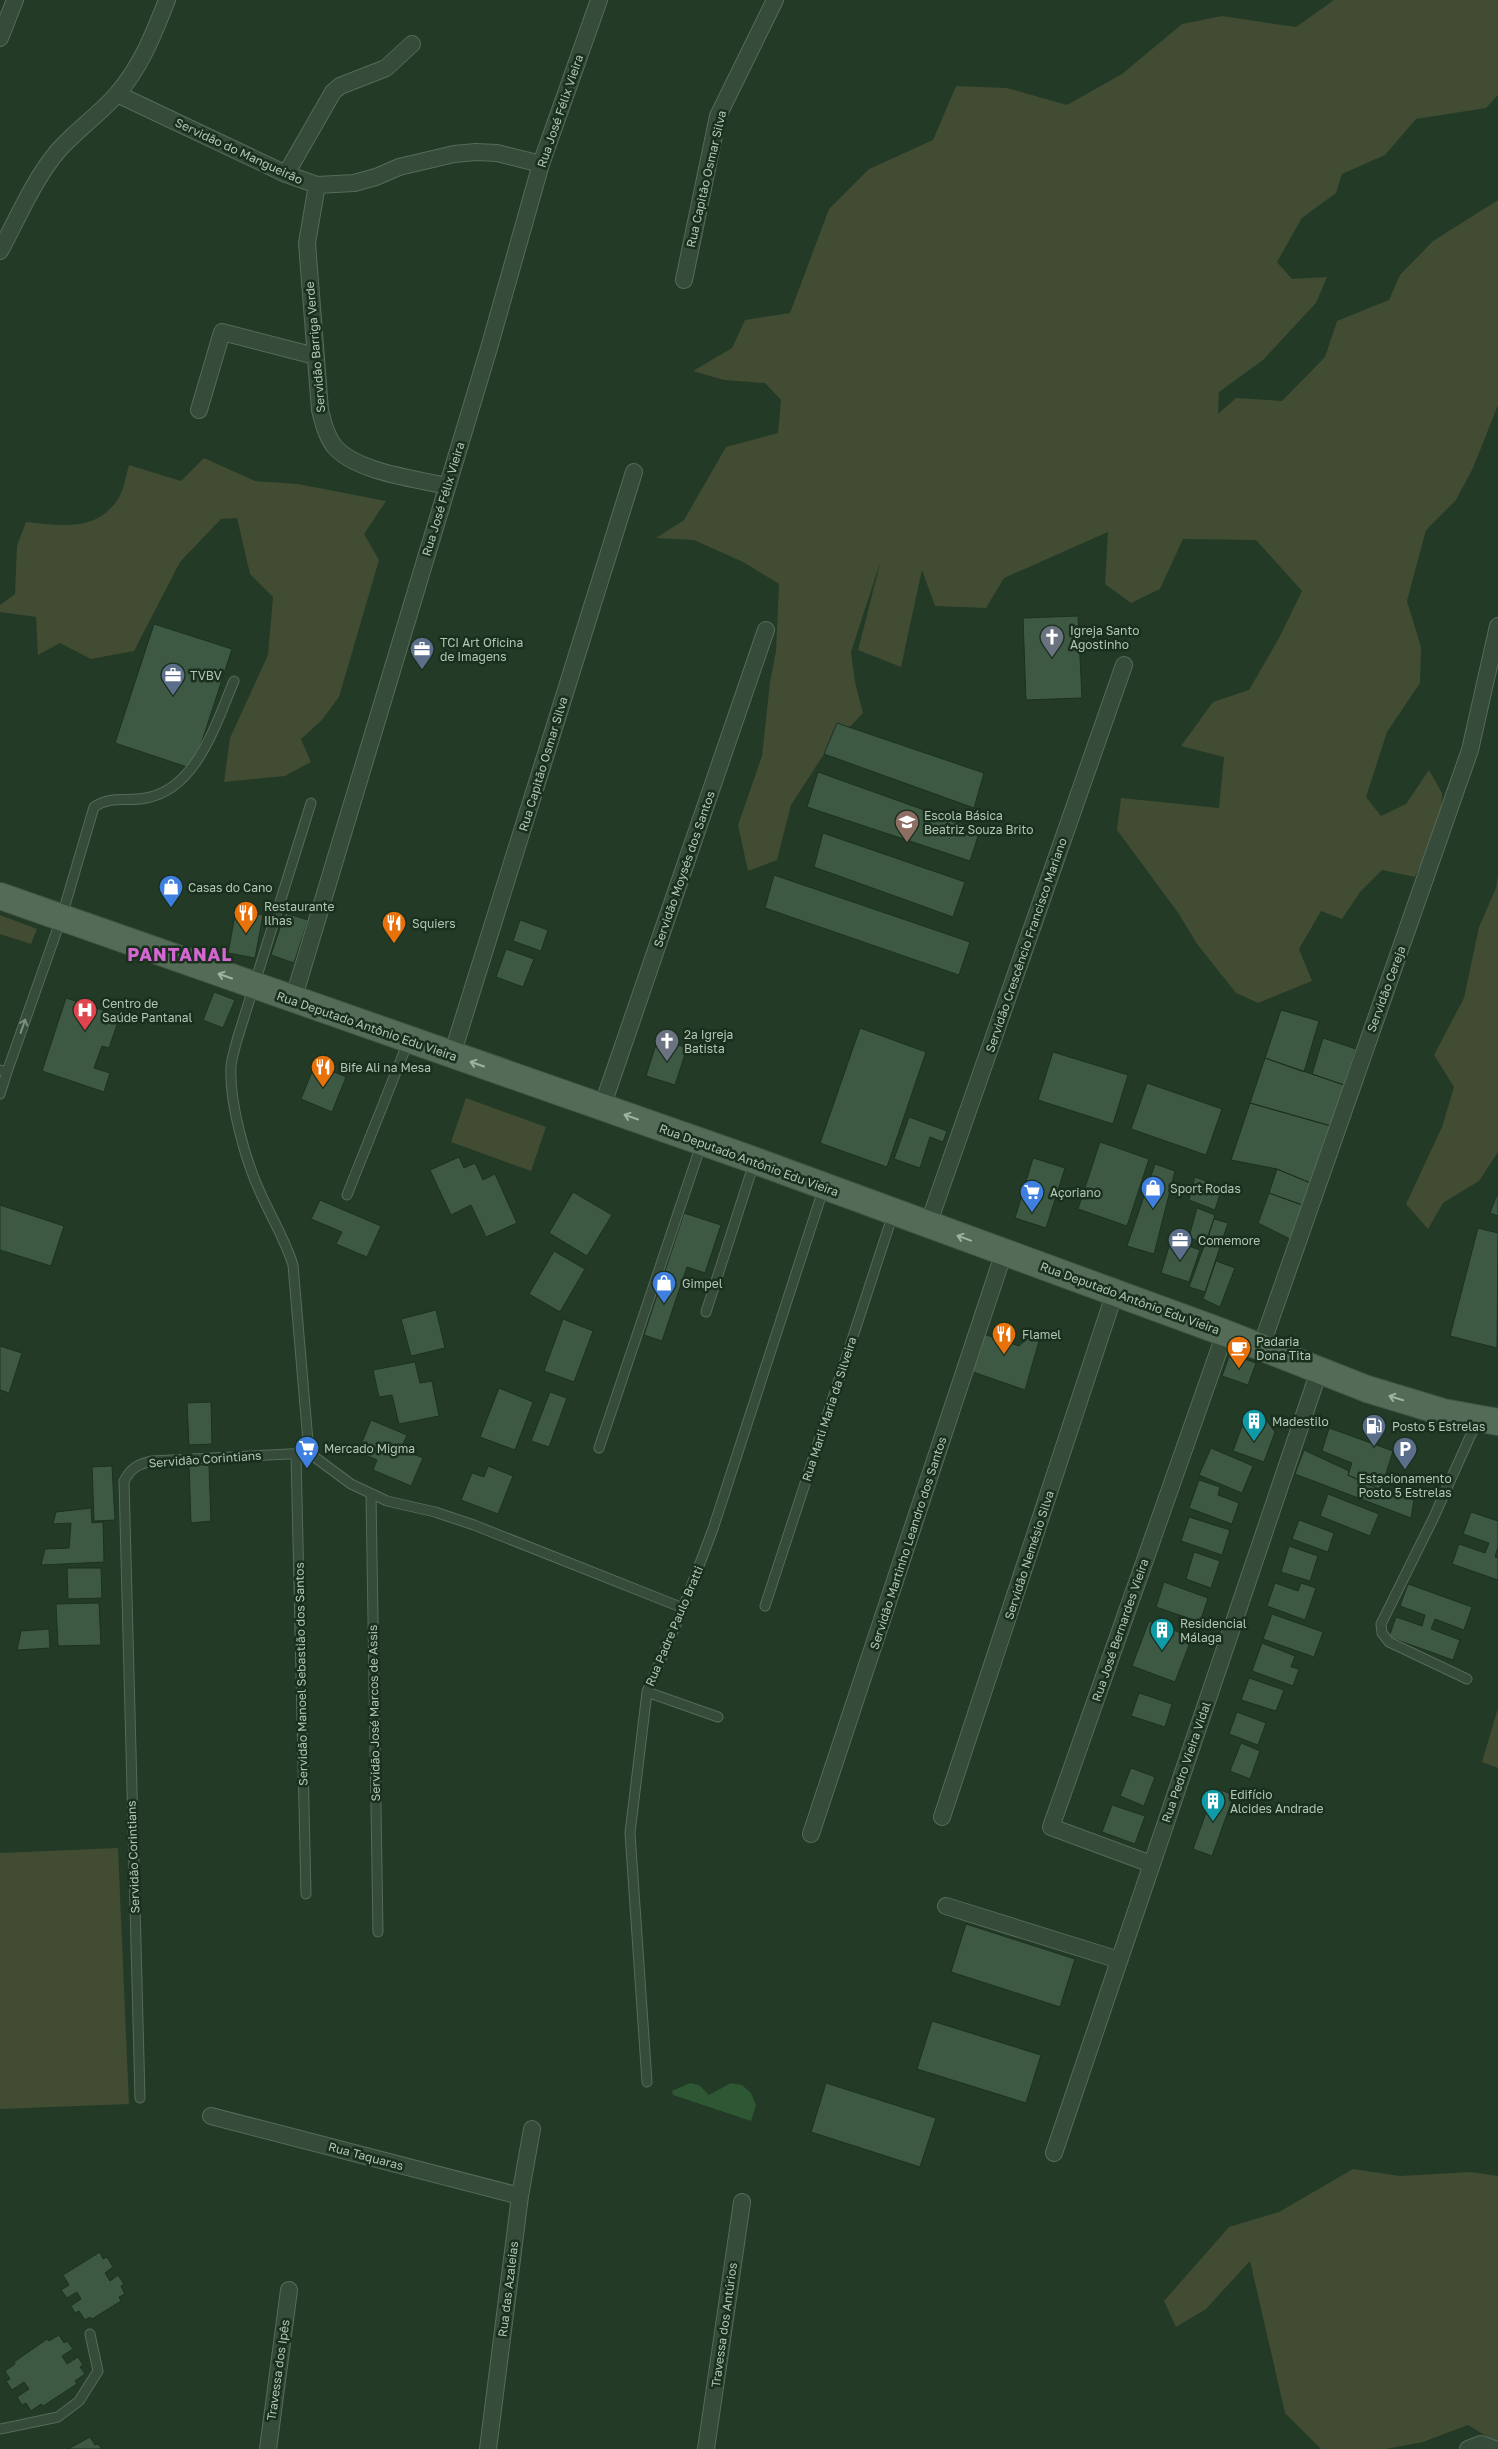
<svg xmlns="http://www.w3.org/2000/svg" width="1498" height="2449" viewBox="0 0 1498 2449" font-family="'Golos Text',sans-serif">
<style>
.green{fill:#414c32}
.water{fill:#2e5734}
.building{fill:#3e5943;stroke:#1d3121}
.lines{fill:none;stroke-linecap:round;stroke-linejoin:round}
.service-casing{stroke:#566b5a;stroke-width:11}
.minor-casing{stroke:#566b5a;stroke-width:18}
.primary-casing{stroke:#425645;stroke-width:28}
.service{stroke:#364b39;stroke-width:9}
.minor{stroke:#364b39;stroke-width:16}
.primary{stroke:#546b57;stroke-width:26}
.oneway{stroke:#9eb4a2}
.oneway2{stroke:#7a8f7d}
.labels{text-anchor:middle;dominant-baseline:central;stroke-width:5;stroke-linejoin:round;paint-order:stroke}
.street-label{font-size:12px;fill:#b1c6b5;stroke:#1b2f1f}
.poi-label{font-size:12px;fill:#b1c6b5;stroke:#1b2f1f;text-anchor:start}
.district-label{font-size:18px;font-weight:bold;letter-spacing:1px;fill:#d468d3;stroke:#1b2f1f}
</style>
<rect width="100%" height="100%" fill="#223a26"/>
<path class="green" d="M1334,0H1498V95L1486,108L1416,119L1385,155L1342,174L1336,193L1302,218L1277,262L1292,279L1327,277L1316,303L1263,360L1219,392L1218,414L1236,398L1282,401L1325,357L1337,321L1389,300L1400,275L1433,241L1498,200V405L1473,468L1456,500L1426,530L1407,601L1421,647L1420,683L1387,732L1366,797L1381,816L1406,804L1429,770L1442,793L1441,821L1415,877L1382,870L1360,892L1342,919L1321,911L1299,949L1312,981L1258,1003L1236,993L1197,944L1179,914L1117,830L1121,798L1219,808L1224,757L1181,746L1213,702L1249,690L1279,638L1302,591L1256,540L1183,539L1160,589L1131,603L1105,584L1108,532L1004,578L986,608L935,606L922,570L901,667L858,650L881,560L851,652L855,682L863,713L824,754L791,805L777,860L748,871L738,825L762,756L770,682L776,651L779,584L743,562L694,540L656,538L684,520L726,447L778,433L781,400L765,383L724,380L693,371L732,348L745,320L790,313L829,209L869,169L933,140L956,86L1007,88L1067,105L1122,74L1182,24L1222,16L1296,27Z
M204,458L255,481L298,484L386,501L364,534L379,560L339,697L321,721L301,739L311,762L285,776L224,782L230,738L268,655L273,597L250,574L237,518L221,519L180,562L134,651L91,659L60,643L38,655L36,617L0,612V605L15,594L17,546L26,522C61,525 96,533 118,499C124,490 126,475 129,465L181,481Z
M1498,874V1152L1479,1181L1443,1203L1428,1229L1406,1204L1442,1127L1454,1087L1434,1055L1464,998L1479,927L1496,888Z
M0,915L37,929L31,944L0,934Z
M466,1098L546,1127L531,1171L451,1142Z
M1498,1708V1768L1482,1762Z
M118,1848L129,2104L0,2109V1853Z
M1353,2169L1400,2176L1471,2172L1498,2176V2443L1468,2425L1423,2442L1386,2449H1321L1285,2413L1250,2261L1206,2309L1176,2327L1164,2301L1229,2227L1279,2212Z"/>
<path class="water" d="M690,2083L699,2085L709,2095L731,2083L742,2085L751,2093L756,2105L751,2121L673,2095L672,2091Z"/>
<path class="building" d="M1078,616L1082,698L1026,700L1023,618Z
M154,624L232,649L193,769L115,743Z
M837,723L984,773L974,808L824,754Z
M818,772L980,830L970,861L807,807Z
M823,833L965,882L953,917L814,867Z
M774,875L970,942L959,975L765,908Z
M236,910L263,915L255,958L228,953Z
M285,913L308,920L294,963L271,955Z
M520,920L548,930L541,951L513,941Z
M506,949L534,959L523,987L496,977Z
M214,992L235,1000L223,1028L203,1020Z
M66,998L120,1016L109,1048L102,1046L94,1068L110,1073L104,1092L42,1071Z
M1281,1010L1319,1021L1304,1072L1265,1058Z
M860,1028L926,1052L887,1167L820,1143Z
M658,1038L687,1048L675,1085L646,1076Z
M1323,1038L1356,1049L1344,1085L1312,1074Z
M1053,1052L1128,1075L1113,1124L1038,1100Z
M1265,1058L1344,1085L1331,1126L1250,1103Z
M315,1064L346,1077L332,1112L301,1099Z
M1147,1083L1222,1109L1206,1155L1131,1129Z
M1250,1103L1331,1126L1313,1184L1277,1169L1231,1160Z
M909,1117L947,1131L943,1142L930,1137L920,1168L894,1159Z
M1100,1142L1149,1159L1127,1226L1078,1209Z
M459,1157L464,1168L475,1163L483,1180L495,1174L517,1223L486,1237L471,1205L451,1215L430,1170Z
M1033,1158L1065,1168L1046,1228L1015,1218Z
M1155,1164L1175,1171L1154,1254L1127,1246Z
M1277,1169L1313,1184L1305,1206L1269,1193Z
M1195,1177L1222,1187L1215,1210L1189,1200Z
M573,1192L612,1215L587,1256L549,1233Z
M1498,1192V1216L1490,1213Z
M1269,1193L1305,1206L1292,1240L1258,1223Z
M320,1200L381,1226L367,1257L336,1244L342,1232L311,1219Z
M0,1205L64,1226L51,1266L0,1250Z
M1197,1208L1215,1215L1206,1245L1189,1237Z
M684,1213L721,1225L705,1273L687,1267L662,1341L644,1335Z
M1214,1219L1228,1223L1205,1292L1189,1287Z
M1478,1228L1498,1233L1497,1348L1450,1336Z
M1171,1240L1200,1250L1189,1282L1161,1273Z
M554,1251L585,1269L560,1312L529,1294Z
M1216,1261L1235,1268L1220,1307L1203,1299Z
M436,1310L445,1348L411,1356L401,1319Z
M563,1319L593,1331L574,1382L544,1371Z
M983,1334L1019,1346L1028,1338L1039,1341L1025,1390L970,1371Z
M0,1346L22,1353L9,1393L0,1390Z
M1230,1354L1256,1363L1248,1385L1222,1376Z
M415,1362L420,1383L432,1381L439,1416L399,1424L392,1395L379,1397L373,1370Z
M499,1388L533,1402L515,1450L480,1437Z
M550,1392L567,1398L549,1447L531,1441Z
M211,1402L212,1444L189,1445L187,1403Z
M1248,1410L1264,1417L1275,1432L1264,1462L1233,1451Z
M371,1420L407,1435L401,1449L423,1458L411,1486L373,1470L377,1460L358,1452Z
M1329,1428L1393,1451L1381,1490L1348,1475L1352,1463L1322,1451Z
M1211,1448L1253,1466L1242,1493L1199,1475Z
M1304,1450L1349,1471L1348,1475L1381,1490L1414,1500L1411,1518L1295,1474Z
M189,1465H209L211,1521L191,1523Z
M112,1466L115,1520L94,1521L92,1467Z
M488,1466L513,1476L498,1514L461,1500L472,1473L484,1477Z
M1199,1480L1220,1487L1218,1495L1239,1503L1232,1524L1189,1508Z
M1328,1494L1379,1514L1370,1536L1320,1516Z
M91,1508L92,1523L103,1522L104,1562L41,1565L45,1549L69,1548L71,1523L53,1524L56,1512Z
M1471,1512L1498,1521V1547L1495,1557L1498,1558V1580L1452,1564L1459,1544L1485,1553L1489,1543L1463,1534Z
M1189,1517L1230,1530L1222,1555L1181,1541Z
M1299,1520L1334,1533L1328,1552L1292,1539Z
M1289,1546L1318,1556L1310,1581L1281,1572Z
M1194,1552L1220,1561L1211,1588L1186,1579Z
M67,1568H101L102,1598L68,1599Z
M1164,1582L1208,1598L1200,1622L1156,1607Z
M1275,1583L1298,1591L1301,1583L1316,1588L1305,1620L1267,1606Z
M1408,1584L1472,1607L1464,1630L1435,1619L1431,1629L1460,1640L1453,1660L1389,1637L1396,1617L1422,1626L1425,1615L1400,1606Z
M99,1603L101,1645L58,1646L56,1604Z
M1272,1614L1323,1632L1314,1657L1263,1639Z
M1149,1621L1192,1637L1175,1682L1132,1666Z
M49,1629L50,1648L17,1650L21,1631Z
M1262,1643L1295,1656L1291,1667L1299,1669L1293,1686L1252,1671Z
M1249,1678L1284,1690L1276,1711L1241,1700Z
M1139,1693L1172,1704L1165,1727L1131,1716Z
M1237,1712L1266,1723L1258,1745L1229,1734Z
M1241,1743L1260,1751L1250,1779L1230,1771Z
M1131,1768L1155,1777L1144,1806L1120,1796Z
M1215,1788L1234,1795L1212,1856L1193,1849Z
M1112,1805L1145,1816L1135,1844L1102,1832Z
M966,1924L1075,1959L1060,2007L951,1972Z
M932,2021L1041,2055L1026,2103L917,2069Z
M826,2083L936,2118L920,2167L811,2132Z
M100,2252L103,2259L107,2257L113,2267L105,2273L110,2281L118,2275L124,2284L121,2286L125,2294L119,2297L121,2301L92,2319L90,2317L85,2320L79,2311L75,2313L71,2306L81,2299L77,2292L67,2298L61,2290L69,2285L63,2275Z
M59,2335L64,2343L67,2341L73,2349L62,2356L67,2364L78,2357L83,2365L80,2367L85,2374L75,2381L77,2384L43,2406L41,2404L31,2411L26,2403L22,2405L17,2397L29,2389L24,2382L12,2390L6,2381L10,2379L5,2371L15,2364L14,2362L47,2339L49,2341Z
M90,2437L95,2445L98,2444L102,2449H68Z"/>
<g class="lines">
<defs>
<path id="service" d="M0,1070L7,1072L0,1094
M7,1072L61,919L94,807C112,795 126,802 146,798C197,789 216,723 234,681
M347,1195L408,1042
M706,1312L754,1163
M599,1448L701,1145
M309,1453L351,1484L387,1501L435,1512L474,1525L683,1608
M296,1454L306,1894
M371,1494L378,1932
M765,1606L893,1214
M1467,1679L1389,1642L1382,1633L1381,1624L1433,1519L1477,1421
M647,1692L718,1717
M647,2082L630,1833L647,1692L683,1608L713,1529L824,1187
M140,2098L124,1481C131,1468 138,1464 152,1461L309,1453L293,1265C285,1239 271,1217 260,1192C245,1159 229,1102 231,1066C232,1057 235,1048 237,1040L311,803
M0,2429L58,2417L79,2401L98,2371L90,2334"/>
<path id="minor" d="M0,38L15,0
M117,94L286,174L317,185L354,183L376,177L399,167L454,154L476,152L497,153L541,164
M286,174L333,92L340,86L386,68L412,44
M317,185L307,243L320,410C323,422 326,435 334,446C356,472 413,478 446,486
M0,251C18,218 33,181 57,152C75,131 99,115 117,94C141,67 154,33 167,0
M684,280L718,116L775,0
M199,410L222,332L315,356
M293,1000L489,348L541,164L599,0
M452,1055L634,472
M602,1107L766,630
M928,1225L1124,665
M1261,1347L1470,750L1498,626
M942,1817L1115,1292
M811,1834L1004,1252
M1151,1864L1051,1827L1225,1333
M946,1906L1119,1960
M211,2116L520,2196
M1054,2153L1319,1371
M268,2449L289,2290
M488,2449L520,2196L532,2129
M706,2449L742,2202
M1468,2449L1481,2444L1494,2449"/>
<path id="primary" d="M0,896L745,1157L1225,1333L1367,1389L1443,1412L1498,1422"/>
</defs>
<use href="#service" class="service-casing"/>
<use href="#minor" class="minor-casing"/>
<use href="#primary" class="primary-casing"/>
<use href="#service" class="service"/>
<use href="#minor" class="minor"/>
<use href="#primary" class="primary"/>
</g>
<defs><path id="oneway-shaft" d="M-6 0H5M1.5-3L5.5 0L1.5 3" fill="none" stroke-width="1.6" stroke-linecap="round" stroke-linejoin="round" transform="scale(1.25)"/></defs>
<g class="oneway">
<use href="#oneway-shaft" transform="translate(225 976) rotate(-161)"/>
<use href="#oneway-shaft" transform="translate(477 1064) rotate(-161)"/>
<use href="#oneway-shaft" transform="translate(631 1117) rotate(-161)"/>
<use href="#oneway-shaft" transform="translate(964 1238) rotate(-160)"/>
<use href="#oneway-shaft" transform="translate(1396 1398) rotate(-163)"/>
</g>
<use class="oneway2" href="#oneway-shaft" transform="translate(23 1026) rotate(-71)"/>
<defs>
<symbol id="church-pin" viewBox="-11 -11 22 30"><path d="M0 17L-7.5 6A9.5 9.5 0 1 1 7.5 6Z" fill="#6b7280" stroke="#1b2f1f"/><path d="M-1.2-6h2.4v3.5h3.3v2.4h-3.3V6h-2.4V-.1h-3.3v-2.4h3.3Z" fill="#fff"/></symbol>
<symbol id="office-pin" viewBox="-11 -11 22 30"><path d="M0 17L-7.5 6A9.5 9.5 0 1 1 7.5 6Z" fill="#5c6f8a" stroke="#1b2f1f"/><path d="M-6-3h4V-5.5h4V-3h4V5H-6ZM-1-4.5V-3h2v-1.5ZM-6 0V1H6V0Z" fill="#fff"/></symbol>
<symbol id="school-pin" viewBox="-11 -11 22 30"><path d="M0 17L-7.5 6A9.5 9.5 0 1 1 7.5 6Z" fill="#8d6e63" stroke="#1b2f1f"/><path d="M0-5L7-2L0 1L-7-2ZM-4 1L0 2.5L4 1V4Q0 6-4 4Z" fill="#fff"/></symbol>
<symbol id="shop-pin" viewBox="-11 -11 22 30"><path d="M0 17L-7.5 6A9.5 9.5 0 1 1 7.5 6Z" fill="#3f7fe0" stroke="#1b2f1f"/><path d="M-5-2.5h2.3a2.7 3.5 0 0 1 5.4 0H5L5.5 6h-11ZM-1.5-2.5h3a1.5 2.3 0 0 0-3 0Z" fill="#fff"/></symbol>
<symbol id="restaurant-pin" viewBox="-11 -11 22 30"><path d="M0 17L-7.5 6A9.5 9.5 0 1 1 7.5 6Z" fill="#e8710a" stroke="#1b2f1f"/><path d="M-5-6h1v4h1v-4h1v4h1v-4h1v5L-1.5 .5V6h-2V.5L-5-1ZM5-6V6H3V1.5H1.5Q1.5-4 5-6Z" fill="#fff"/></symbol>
<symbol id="hospital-pin" viewBox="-11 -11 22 30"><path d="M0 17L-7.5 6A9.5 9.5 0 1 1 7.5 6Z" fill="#e0444e" stroke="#1b2f1f"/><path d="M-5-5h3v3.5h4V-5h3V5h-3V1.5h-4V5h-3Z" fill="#fff"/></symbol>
<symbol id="supermarket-pin" viewBox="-11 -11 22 30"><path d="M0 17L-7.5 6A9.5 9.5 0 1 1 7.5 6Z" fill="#3f7fe0" stroke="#1b2f1f"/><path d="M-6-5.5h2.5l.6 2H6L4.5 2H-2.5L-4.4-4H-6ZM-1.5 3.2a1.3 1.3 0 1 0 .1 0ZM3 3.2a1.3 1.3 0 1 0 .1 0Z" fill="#fff"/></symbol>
<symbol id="cafe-pin" viewBox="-11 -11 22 30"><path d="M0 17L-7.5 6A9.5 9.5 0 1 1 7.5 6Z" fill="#e8710a" stroke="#1b2f1f"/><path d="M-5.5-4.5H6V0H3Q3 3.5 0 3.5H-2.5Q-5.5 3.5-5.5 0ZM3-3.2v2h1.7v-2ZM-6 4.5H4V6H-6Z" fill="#fff"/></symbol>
<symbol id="building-pin" viewBox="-11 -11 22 30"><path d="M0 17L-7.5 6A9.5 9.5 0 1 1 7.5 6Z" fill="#0f9aa8" stroke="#1b2f1f"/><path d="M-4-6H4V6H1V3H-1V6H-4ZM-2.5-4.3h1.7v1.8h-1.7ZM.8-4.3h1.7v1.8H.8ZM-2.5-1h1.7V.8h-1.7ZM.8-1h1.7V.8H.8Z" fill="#fff"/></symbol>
<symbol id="fuel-pin" viewBox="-11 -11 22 30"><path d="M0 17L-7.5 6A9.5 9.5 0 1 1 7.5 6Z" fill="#5c6f8a" stroke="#1b2f1f"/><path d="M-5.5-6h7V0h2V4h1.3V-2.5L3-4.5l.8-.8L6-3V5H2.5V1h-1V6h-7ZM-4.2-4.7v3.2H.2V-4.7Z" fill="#fff"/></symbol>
<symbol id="parking-pin" viewBox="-11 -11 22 30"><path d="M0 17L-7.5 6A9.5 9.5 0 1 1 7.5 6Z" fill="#5c6f8a" stroke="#1b2f1f"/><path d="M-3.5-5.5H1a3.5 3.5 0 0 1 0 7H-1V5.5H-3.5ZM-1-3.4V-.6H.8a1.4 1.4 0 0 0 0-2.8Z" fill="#fff"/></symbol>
</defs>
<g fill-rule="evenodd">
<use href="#church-pin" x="1038" y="623" width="28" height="38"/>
<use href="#office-pin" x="408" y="635" width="28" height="38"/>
<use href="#office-pin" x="159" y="661" width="28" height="38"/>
<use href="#school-pin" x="893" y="808" width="28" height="38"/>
<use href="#shop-pin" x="157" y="873" width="28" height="38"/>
<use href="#restaurant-pin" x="232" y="899" width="28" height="38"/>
<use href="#restaurant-pin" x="380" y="909" width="28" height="38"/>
<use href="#hospital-pin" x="71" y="996" width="28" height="38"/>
<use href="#church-pin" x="653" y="1027" width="28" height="38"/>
<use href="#restaurant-pin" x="309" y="1053" width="28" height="38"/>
<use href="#shop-pin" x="1139" y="1174" width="28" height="38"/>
<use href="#supermarket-pin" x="1018" y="1178" width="28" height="38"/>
<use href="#office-pin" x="1166" y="1226" width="28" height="38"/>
<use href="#shop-pin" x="650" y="1269" width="28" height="38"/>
<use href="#restaurant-pin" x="990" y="1320" width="28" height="38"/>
<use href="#cafe-pin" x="1225" y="1334" width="28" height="38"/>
<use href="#building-pin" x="1240" y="1407" width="28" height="38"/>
<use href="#fuel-pin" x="1360" y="1412" width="28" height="38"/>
<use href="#supermarket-pin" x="293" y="1434" width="28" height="38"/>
<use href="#parking-pin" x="1391" y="1435" width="28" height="38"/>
<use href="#building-pin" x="1148" y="1616" width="28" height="38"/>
<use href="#building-pin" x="1199" y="1787" width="28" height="38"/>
</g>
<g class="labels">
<g class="street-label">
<text transform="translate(560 111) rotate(-71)">Rua José Félix Vieira</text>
<text transform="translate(239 151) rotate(25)">Servidão do Mangueirão</text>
<text transform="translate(706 179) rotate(-77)">Rua Capitão Osmar Silva</text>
<text transform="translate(315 347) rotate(-95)">Servidão Barriga Verde</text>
<text transform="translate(443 499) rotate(-73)">Rua José Félix Vieira</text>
<text transform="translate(543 764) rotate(-73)">Rua Capitão Osmar Silva</text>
<text transform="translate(684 869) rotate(-71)">Servidão Moysés dos Santos</text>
<text transform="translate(1026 945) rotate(-71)">Servidão Crescêncio Francisco Mariano</text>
<text transform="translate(1386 989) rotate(-70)">Servidão Cereja</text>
<text transform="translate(367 1026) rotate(19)">Rua Deputado Antônio Edu Vieira</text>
<text transform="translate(749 1160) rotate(20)">Rua Deputado Antônio Edu Vieira</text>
<text transform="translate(1130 1298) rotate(20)">Rua Deputado Antônio Edu Vieira</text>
<text transform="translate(829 1409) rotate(-72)">Rua Marli Maria da Silveira</text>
<text transform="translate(205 1459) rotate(-4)">Servidão Corintians</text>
<text transform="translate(908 1543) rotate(-72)">Servidão Martinho Leandro dos Santos</text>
<text transform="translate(1029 1555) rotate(-72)">Servidão Nemésio Silva</text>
<text transform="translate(674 1626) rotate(-67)">Rua Padre Paulo Bratti</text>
<text transform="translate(1120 1630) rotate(-71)">Rua José Bernardes Vieira</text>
<text transform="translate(301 1674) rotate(-91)">Servidão Manoel Sebastião dos Santos</text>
<text transform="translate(374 1713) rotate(-91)">Servidão José Marcos de Assis</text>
<text transform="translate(1186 1762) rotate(-71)">Rua Pedro Vieira Vidal</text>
<text transform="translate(133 1857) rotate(-92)">Servidão Corintians</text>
<text transform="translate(366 2156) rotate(15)">Rua Taquaras</text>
<text transform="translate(508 2289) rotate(-83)">Rua das Azaleias</text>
<text transform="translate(724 2325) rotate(-82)">Travessa dos Antúrios</text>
<text transform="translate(278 2370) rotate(-82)">Travessa dos Ipês</text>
</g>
<g class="poi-label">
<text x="1070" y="630">Igreja Santo<tspan x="1070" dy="14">Agostinho</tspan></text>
<text x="440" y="642">TCI Art Oficina<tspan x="440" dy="14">de Imagens</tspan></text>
<text x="190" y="675">TVBV</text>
<text x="924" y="815">Escola Básica<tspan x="924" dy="14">Beatriz Souza Brito</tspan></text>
<text x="188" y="887">Casas do Cano</text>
<text x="264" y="906">Restaurante<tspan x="264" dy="14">Ilhas</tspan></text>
<text x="412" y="923">Squiers</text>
<text x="102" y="1003">Centro de<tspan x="102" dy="14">Saúde Pantanal</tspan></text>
<text x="684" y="1034">2ª Igreja<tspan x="684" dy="14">Batista</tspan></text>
<text x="340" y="1067">Bife Ali na Mesa</text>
<text x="1170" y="1188">Sport Rodas</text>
<text x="1050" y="1192">Açoriano</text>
<text x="1198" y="1240">Comemore</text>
<text x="682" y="1283">Gimpel</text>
<text x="1022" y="1334">Flamel</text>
<text x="1256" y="1341">Padaria<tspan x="1256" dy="14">Dona Tita</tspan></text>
<text x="1272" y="1421">Madestilo</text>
<text x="1392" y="1426">Posto 5 Estrelas</text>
<text x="324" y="1448">Mercado Migma</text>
<text x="1405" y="1478" text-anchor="middle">Estacionamento<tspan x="1405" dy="14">Posto 5 Estrelas</tspan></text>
<text x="1180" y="1623">Residencial<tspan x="1180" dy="14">Málaga</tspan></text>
<text x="1230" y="1794">Edifício<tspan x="1230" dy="14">Alcides Andrade</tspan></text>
</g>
<g class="district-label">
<text x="180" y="954">PANTANAL</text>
</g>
</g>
</svg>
